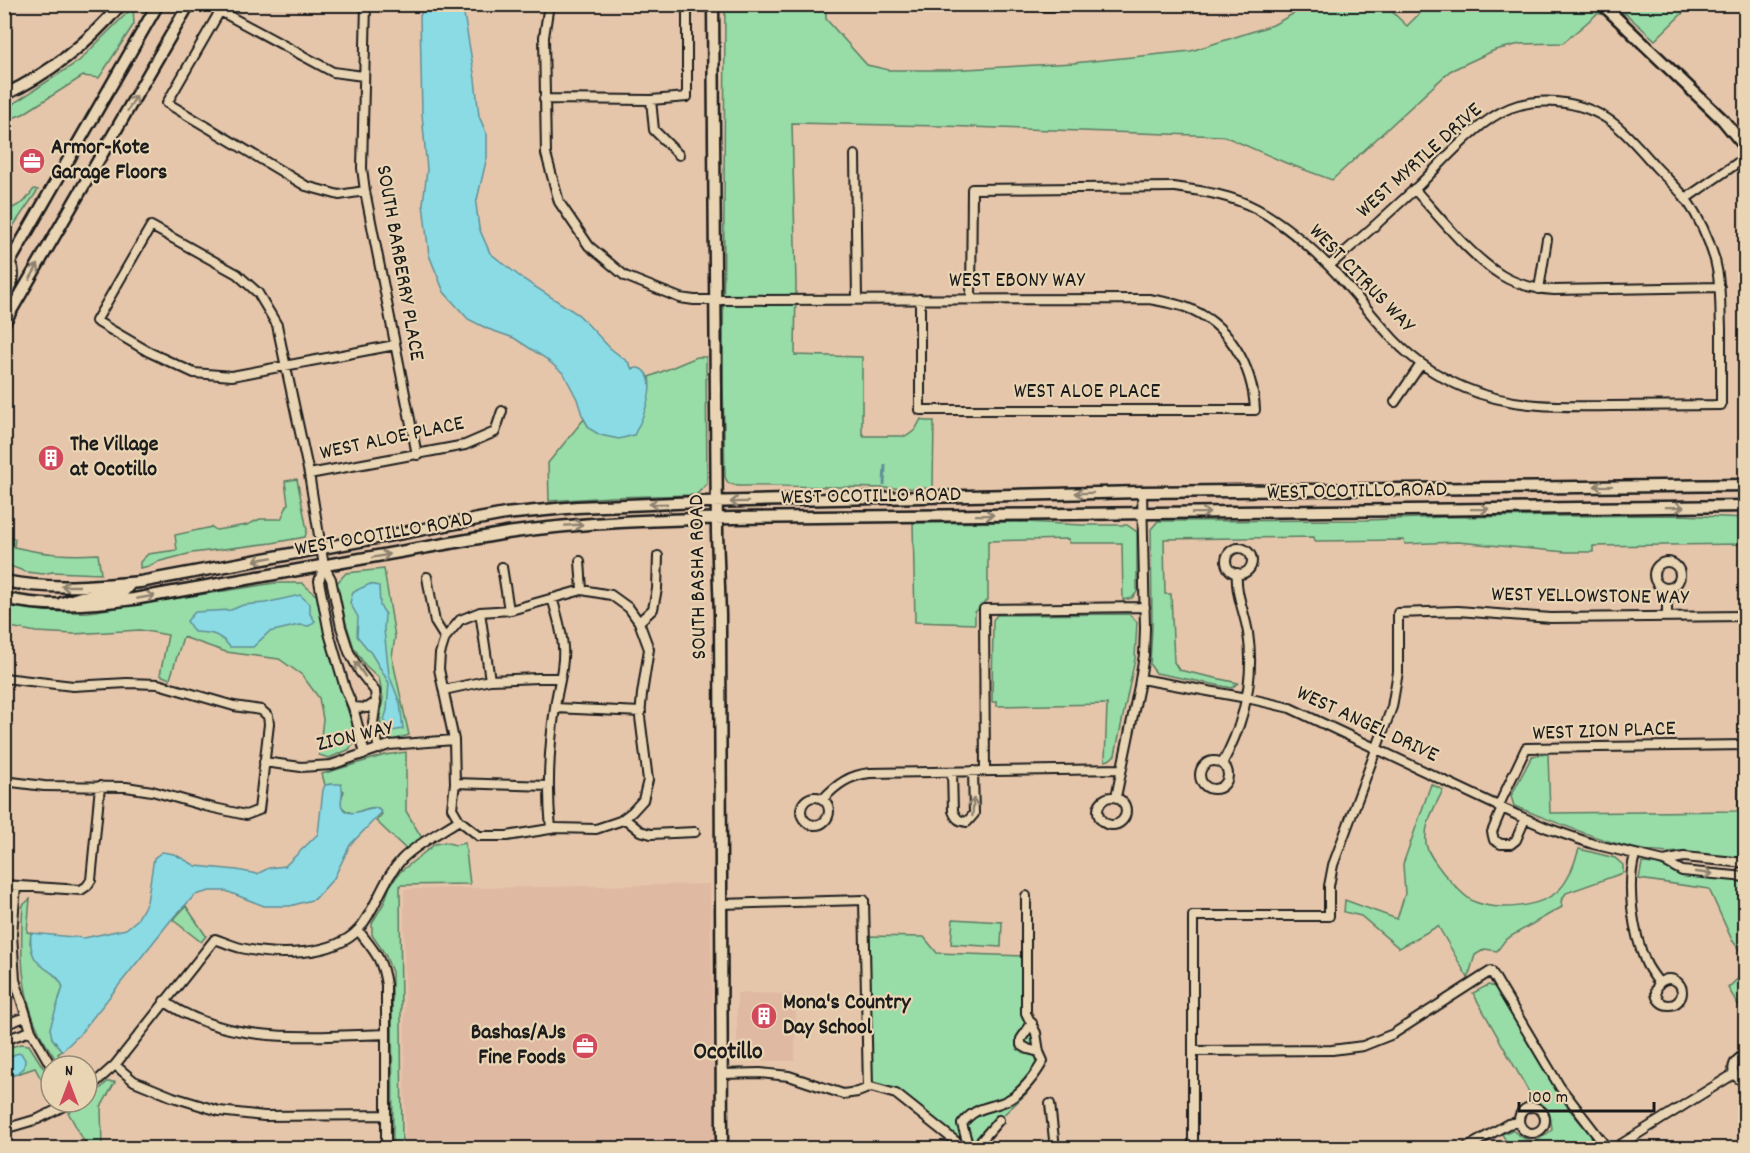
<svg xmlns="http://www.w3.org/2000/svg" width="1750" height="1153" viewBox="0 0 1750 1153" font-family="Dekko,sans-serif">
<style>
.built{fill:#e0b9a3}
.green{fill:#98dca7;stroke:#5a7c62;stroke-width:1.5}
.water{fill:#8bdbe5;stroke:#5f8f95;stroke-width:1.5}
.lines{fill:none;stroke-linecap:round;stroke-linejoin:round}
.stream{stroke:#5f8f95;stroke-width:3}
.street-casing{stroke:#1c1c1c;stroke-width:12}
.secondary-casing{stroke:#1c1c1c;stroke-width:15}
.street{stroke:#e9d4b3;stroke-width:8}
.secondary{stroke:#e9d4b3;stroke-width:10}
.oneway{stroke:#8d816f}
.labels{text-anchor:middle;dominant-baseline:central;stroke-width:4.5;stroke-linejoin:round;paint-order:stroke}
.poi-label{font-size:22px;font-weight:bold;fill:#1c1c1c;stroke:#e9d4b3;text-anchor:start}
.street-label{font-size:22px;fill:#1c1c1c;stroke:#e9d4b3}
.neighbourhood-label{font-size:24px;font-weight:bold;fill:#1c1c1c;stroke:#e9d4b3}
</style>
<rect width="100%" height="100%" fill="#e6c6ab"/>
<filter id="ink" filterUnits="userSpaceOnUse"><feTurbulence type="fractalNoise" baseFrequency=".0167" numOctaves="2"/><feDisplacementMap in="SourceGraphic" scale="12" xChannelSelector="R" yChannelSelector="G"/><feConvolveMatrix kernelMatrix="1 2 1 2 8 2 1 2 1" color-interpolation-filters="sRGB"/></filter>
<g filter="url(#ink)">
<path class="built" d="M710,884L715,1148H405L404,889Z
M737,993L796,994L795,1061H737Z"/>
<path class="green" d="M725,5H826V19L867,65L889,70H948L1073,63L1191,51L1273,25L1309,5H1385L1407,26L1428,5H1691L1655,40L1626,14H1597L1563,43L1520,44L1495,50L1450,71L1332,180L1286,163L1224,136L942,126L792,123L796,283L795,355L862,357V433L864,436H907L915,430L921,419L925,421H934L933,488C868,489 803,485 738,486L728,483L725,477L723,384Z
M133,7L134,24L99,78L83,76L23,114L5,121V109L79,61Z
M34,189L38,190L5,238V212L24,202Z
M697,357H706L707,484L696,495L611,497L549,501L548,463L584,419L590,429L644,410C647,400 651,388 649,377Z
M297,479L307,530L305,537L272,543L192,553L157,562L149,566L140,568V562L148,554L177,550L175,535L212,527L216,530L247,525L260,519H281L288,504L285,481Z
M1681,515L1745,518V575H1743L1742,544L1593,546V552H1566L1458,542L1405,544L1404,540L1315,541L1314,537L1164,539L1165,594H1171L1174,662L1179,670L1238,683L1232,688L1156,673L1150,665L1152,627L1151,529L1158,521L1366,520L1445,517Z
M1026,522L1082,525H1127L1137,532V592L1132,598L1123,600L1122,543H1069V539L988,541V600L975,612V624L915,622L913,523Z
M5,535L15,539L14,547C45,554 66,556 98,554L101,574L52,572L43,574L26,572L5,564Z
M384,569L395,637L392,657L409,735L393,740L383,734L380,720L383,698L379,678L365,665L354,648L346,623L337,583L346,573Z
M275,583H302L317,596L343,696L358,740L348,750L329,758L319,755L323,719L319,698L302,675L279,659L226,652L183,637L170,679L160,675L168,635L140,630L74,634L36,632L5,626L4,605C33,611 60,613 89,612Z
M1129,614L1137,622L1135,659L1115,755L1109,760L1105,761L1107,704L997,706V702H992L993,620L997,615Z
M406,752V811L422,838L406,849L376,821L382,814L378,808C363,804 355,822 341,806V799L344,791L333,784L325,785L322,774L385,755Z
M1548,754L1550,813L1738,811L1739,769L1745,768V857L1742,858L1678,852C1637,858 1554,821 1514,806L1511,796L1532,756Z
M1431,784L1443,790C1435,807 1424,823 1426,842C1426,852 1438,866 1444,874C1453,883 1463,897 1475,902C1498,911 1540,908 1559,890C1570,879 1574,863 1579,849L1615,858L1623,865V873L1566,893L1561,901L1562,907L1506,939L1497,951L1485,949L1475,955L1468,978L1438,926L1399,948L1361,916L1344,912L1345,900L1397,919L1405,894L1403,864Z
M445,842L455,845L465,843L470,884L400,885L402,1148H393L392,972L385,954L372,935V923L384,903L390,886L400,872L435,844Z
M1642,863L1656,864L1682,874L1745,881V957L1732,940L1709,889L1639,879Z
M30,899L27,932L31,933L30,943L55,976L61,982L63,988L59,999L52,1038L62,1051L58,1054L67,1066H60C53,1055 46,1045 40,1034C20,994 20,948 23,905Z
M186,906L206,936L201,942L173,920Z
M953,919L1002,922L1001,947L951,944Z
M865,936L924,937L937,953L1026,956V1013L1043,1061L1027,1093L999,1119L973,1148H962L896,1094L868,1088Z
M1745,972V1016L1728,988Z
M1488,985L1495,987L1568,1108L1602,1148H1510L1502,1134L1512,1130L1523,1138L1535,1142L1552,1130C1551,1116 1549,1105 1534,1101L1473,993Z
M21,1044L29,1045L51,1080V1097L35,1068L5,1078L4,1049Z
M107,1082H115L101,1107L102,1148H86L85,1143L68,1112L87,1102Z"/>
<path class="water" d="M425,5H466L463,8L475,79L479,116L487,135V157L476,204L479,228L490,253L523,279L579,315L610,348L629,363L632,369C638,367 641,368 645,372C658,386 641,422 634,435L619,439L600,435L590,429L582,415L577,399L564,374L545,358L514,338L488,329L468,319L444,292L429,255L423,204L427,170L422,114L420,16Z
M370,584L379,586L380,606L385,613L384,630L389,675L400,703L403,729L392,731L384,720L387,710L389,683L371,653L357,636L358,617L350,603L353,592Z
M300,595L310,604V614L315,621L309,626L299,625L269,632L253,647H230C219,633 211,633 194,632L187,621L195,612L231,610L243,605L265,603Z
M333,784H341C345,793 339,800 342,807C349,821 368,805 378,808L381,813L350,845L334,878L315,899L290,906H264L226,891H210L195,895L171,920L79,1035L62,1051L52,1038L50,1028L63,987C56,965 27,973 31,933L84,938L126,929L137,920L147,902L154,858L162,852L174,854L196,866L237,870L257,874L269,868L285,866L318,834L323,790L325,785Z
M21,1053L25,1060L24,1068L16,1074L5,1078V1061L15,1054Z"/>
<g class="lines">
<path class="stream" d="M884,484L885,466"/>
<defs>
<path id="street" d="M366,4L362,168L365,191L417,455
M549,4L544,37L546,154L559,202L589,246L625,276L680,298L694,300H715C860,300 1004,299 1149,299C1161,301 1173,303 1185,307C1228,322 1253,366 1255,410H920V299
M891,5L1050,6L1126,4
M4,9L10,4
M363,76L333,72L220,11L167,103L306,186L339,195L365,191
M544,99L651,100L687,97V4
M651,100L654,130L679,155
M855,155L857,299
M1414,189C1439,216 1469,255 1501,275C1517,285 1536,289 1554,290L1720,287
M1685,199L1746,157
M1539,289L1547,239
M971,299L972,189L1174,187C1202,191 1231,195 1257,209C1283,223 1307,244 1328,265C1351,288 1371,315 1394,340C1413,360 1439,377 1465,388C1511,408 1562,407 1612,406C1648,406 1685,405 1721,405C1721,379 1721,354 1721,328C1720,305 1721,283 1715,260C1709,240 1698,216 1686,199C1677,187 1665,177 1655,166C1643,152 1631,138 1617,126C1588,102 1545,95 1510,108C1478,120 1442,163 1417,187C1388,214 1359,240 1329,266
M1395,402L1421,364
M309,474L465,445L495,432L502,411
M1226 561a13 13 0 1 1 26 0a13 13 0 1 1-26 0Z
M580,561L582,590
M1654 575a13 13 0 1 1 26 0a13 13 0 1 1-26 0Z
M324,566L319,581L329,633L345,688L353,707L365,754
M502,567L509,610
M427,577L435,622L445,638
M1667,588V617
M582,590L611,595L629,608L639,622L649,649L642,694L640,717L648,780L643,800L632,812L620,821L596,829L556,828L507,836H479L459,820L452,808L455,783L454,740L439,669L440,654L445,638L460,620L480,612L511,610Z
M480,612L490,680
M639,622L653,609L657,589L658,556
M4,678L73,686L127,683L158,684L234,706L261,710L268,716L269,724L259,810L246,815L205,806L152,791L126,787L44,786L4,781
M1141,679L1247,698L1290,708L1517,815L1547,828L1593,844L1664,861L1682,871L1746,877
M444,690L490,680L538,678H560
M353,707L367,708L376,702
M555,708L641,712
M379,749L373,723L376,702L375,691L360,672L349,652L341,627L331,579L324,566L309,474L287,372L277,325L258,293L237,274L151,226L96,321L149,352L194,373L232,376L395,345
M1200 775a14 14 0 1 1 28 0a14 14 0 1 1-28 0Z
M264,762L301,767L331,765L389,745L454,740
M1222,764C1244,723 1255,679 1248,633C1245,613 1235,593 1237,573
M985,771L984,609L1145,607
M952,772L953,811C956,819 959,821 967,822L974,814L973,771
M455,783L549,786
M801 811a14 14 0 1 1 28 0a14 14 0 1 1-28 0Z
M1098 811a14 14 0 1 1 28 0a14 14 0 1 1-28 0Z
M1116,797L1139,686L1144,655L1145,628L1142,492
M823,799C837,784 850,775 870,773L1122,769
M1498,807L1526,748L1746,745
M1502,808L1492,832L1494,840L1501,844H1511L1516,840L1525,819
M624,818L640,831L651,834L695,832
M551,829C547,789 549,748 555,708C557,688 565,668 563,648C562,631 557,614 552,598
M1635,855C1626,886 1633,933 1646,963C1649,970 1655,977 1659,983
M1664,861L1684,857L1746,863
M4,885L81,890L87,886L91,880L100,786
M16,886L12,934L15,980L31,1031L51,1066
M721,904L864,900L868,1088
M358,930C374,951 382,957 386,985V1148
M1656 992a13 13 0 1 1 26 0a13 13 0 1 1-26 0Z
M164,1001C228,1046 312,1036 386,1034
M1032,1023L1021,1039V1045L1028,1049L1039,1052
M4,1025L25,1017
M4,1040L31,1031
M1193,1051L1332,1050L1363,1046L1393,1034L1491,971L1560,1087L1607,1148
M1746,1055C1729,1060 1729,1078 1746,1082
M115,1065L134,1081L173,1097L219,1111L264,1116L386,1115
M722,1074L760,1073L789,1076L843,1094L858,1092L871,1087L896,1094L964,1148
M87,1090L115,1065L215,939C224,942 232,946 241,948C275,956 334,957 359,929C377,907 383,879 402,859C418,843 441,832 459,820
M1050,1104L1055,1148
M1519 1120a13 13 0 1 1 26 0a13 13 0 1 1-26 0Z
M4,1129L38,1119L72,1102
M969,1148L962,1124C976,1105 990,1109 1008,1100C1021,1094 1037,1073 1043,1061L1039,1052L1036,1033L1026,1013V896
M975,1148L999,1120
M1193,1148V916H1329V886L1333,865L1392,707L1398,672V613L1458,611L1551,618L1746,616
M1466,1148L1508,1124L1519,1122
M1615,1148L1734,1074"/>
<path id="secondary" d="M713,4L717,533L720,615L722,1148
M1602,4L1723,120L1746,148
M4,95C49,74 89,42 121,4
M4,272L158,4
M4,299C10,286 16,276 10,263
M4,323L189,4
M4,581C49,590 95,586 140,582L505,514L577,507L700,502L1142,492L1746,485
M4,598C47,609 91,604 134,599L507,533C582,522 657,520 733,518L1746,506
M62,603L81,597L120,592L125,590L131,583"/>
</defs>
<use href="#street" class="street-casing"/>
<use href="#secondary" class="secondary-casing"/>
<use href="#street" class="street"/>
<use href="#secondary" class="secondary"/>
</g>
<defs><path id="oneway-shaft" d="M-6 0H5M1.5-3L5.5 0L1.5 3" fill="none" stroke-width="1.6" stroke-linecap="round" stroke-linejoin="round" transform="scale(1.5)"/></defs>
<g class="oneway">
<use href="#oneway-shaft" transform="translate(132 103) rotate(-60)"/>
<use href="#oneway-shaft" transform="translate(34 272) rotate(-60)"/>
<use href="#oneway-shaft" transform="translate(1603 486) rotate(179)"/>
<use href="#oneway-shaft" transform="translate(1084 493) rotate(179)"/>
<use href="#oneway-shaft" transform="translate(739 502) rotate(179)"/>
<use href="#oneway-shaft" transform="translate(658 504) rotate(178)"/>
<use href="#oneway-shaft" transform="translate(1675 507) rotate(-1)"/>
<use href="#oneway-shaft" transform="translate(1480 509) rotate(-1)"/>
<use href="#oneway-shaft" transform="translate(1201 513) rotate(-1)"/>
<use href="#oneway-shaft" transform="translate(985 515) rotate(-1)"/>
<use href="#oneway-shaft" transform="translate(574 525) rotate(-4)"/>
<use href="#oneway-shaft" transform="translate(381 556) rotate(-10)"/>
<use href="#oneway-shaft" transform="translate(263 559) rotate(170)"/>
<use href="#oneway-shaft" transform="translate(70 586) rotate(180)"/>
<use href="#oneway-shaft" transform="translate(146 597) rotate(-10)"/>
<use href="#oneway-shaft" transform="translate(360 669) rotate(-124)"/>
<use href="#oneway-shaft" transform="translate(973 807) rotate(-86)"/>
<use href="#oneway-shaft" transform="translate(1704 873) rotate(6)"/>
</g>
</g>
<defs>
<symbol id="office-disc" viewBox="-11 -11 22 22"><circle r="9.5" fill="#d1495b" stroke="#e9d4b3"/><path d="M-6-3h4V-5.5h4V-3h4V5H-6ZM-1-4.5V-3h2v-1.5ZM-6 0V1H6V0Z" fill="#fff"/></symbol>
<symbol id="building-disc" viewBox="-11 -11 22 22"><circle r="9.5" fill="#d1495b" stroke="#e9d4b3"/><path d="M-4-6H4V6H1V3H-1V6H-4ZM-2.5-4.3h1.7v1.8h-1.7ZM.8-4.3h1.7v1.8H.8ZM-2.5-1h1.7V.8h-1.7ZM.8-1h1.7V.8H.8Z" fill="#fff"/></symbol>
</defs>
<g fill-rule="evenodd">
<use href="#office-disc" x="17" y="146" width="30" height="30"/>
<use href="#building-disc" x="36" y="443" width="30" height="30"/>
<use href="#building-disc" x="749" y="1001" width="30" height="30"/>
<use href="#office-disc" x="570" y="1031" width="30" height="30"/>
</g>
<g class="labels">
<g class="poi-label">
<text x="51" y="148">Armor-Kote<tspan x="51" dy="25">Garage Floors</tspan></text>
<text x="70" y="445">The Village<tspan x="70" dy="25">at Ocotillo</tspan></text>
<text x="783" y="1003">Mona's Country<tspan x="783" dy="25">Day School</tspan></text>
<text x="566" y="1033" text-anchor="end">Bashas/AJs<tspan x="566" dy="25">Fine Foods</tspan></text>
</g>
<g class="street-label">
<text transform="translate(1420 161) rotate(-42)">WEST MYRTLE DRIVE</text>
<text transform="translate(399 263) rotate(80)">SOUTH BARBERRY PLACE</text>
<text transform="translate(1361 279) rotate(46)">WEST CITRUS WAY</text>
<text x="1017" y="281">WEST EBONY WAY</text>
<text x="1087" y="392">WEST ALOE PLACE</text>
<text transform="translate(392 439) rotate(-12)">WEST ALOE PLACE</text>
<text transform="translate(1357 492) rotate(-1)">WEST OCOTILLO ROAD</text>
<text transform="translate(871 497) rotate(-1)">WEST OCOTILLO ROAD</text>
<text transform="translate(384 535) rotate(-10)">WEST OCOTILLO ROAD</text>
<text transform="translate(699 577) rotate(-91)">SOUTH BASHA ROAD</text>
<text transform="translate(1590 597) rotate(1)">WEST YELLOWSTONE WAY</text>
<text transform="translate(1367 725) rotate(25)">WEST ANGEL DRIVE</text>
<text transform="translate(1604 732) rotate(-2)">WEST ZION PLACE</text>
<text transform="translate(355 737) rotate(-13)">ZION WAY</text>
</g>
<g class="neighbourhood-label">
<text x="728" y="1053">Ocotillo</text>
</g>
</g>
<rect width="1750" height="1153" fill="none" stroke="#e9d4b3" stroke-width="24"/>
<rect x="12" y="12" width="1726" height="1129" fill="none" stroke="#1c1c1c" stroke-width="2" filter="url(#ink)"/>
<g transform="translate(69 1084)"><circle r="28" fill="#e9d4b3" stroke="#978a77" stroke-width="1.5"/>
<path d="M0-4.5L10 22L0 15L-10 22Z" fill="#d1495b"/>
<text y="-9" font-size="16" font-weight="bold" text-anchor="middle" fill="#1c1c1c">N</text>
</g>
<path d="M1519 1102v9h135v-9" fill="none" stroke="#1c1c1c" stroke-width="3"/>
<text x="1528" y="1102" font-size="18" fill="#1c1c1c" stroke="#e9d4b3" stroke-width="4.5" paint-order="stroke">100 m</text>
</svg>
